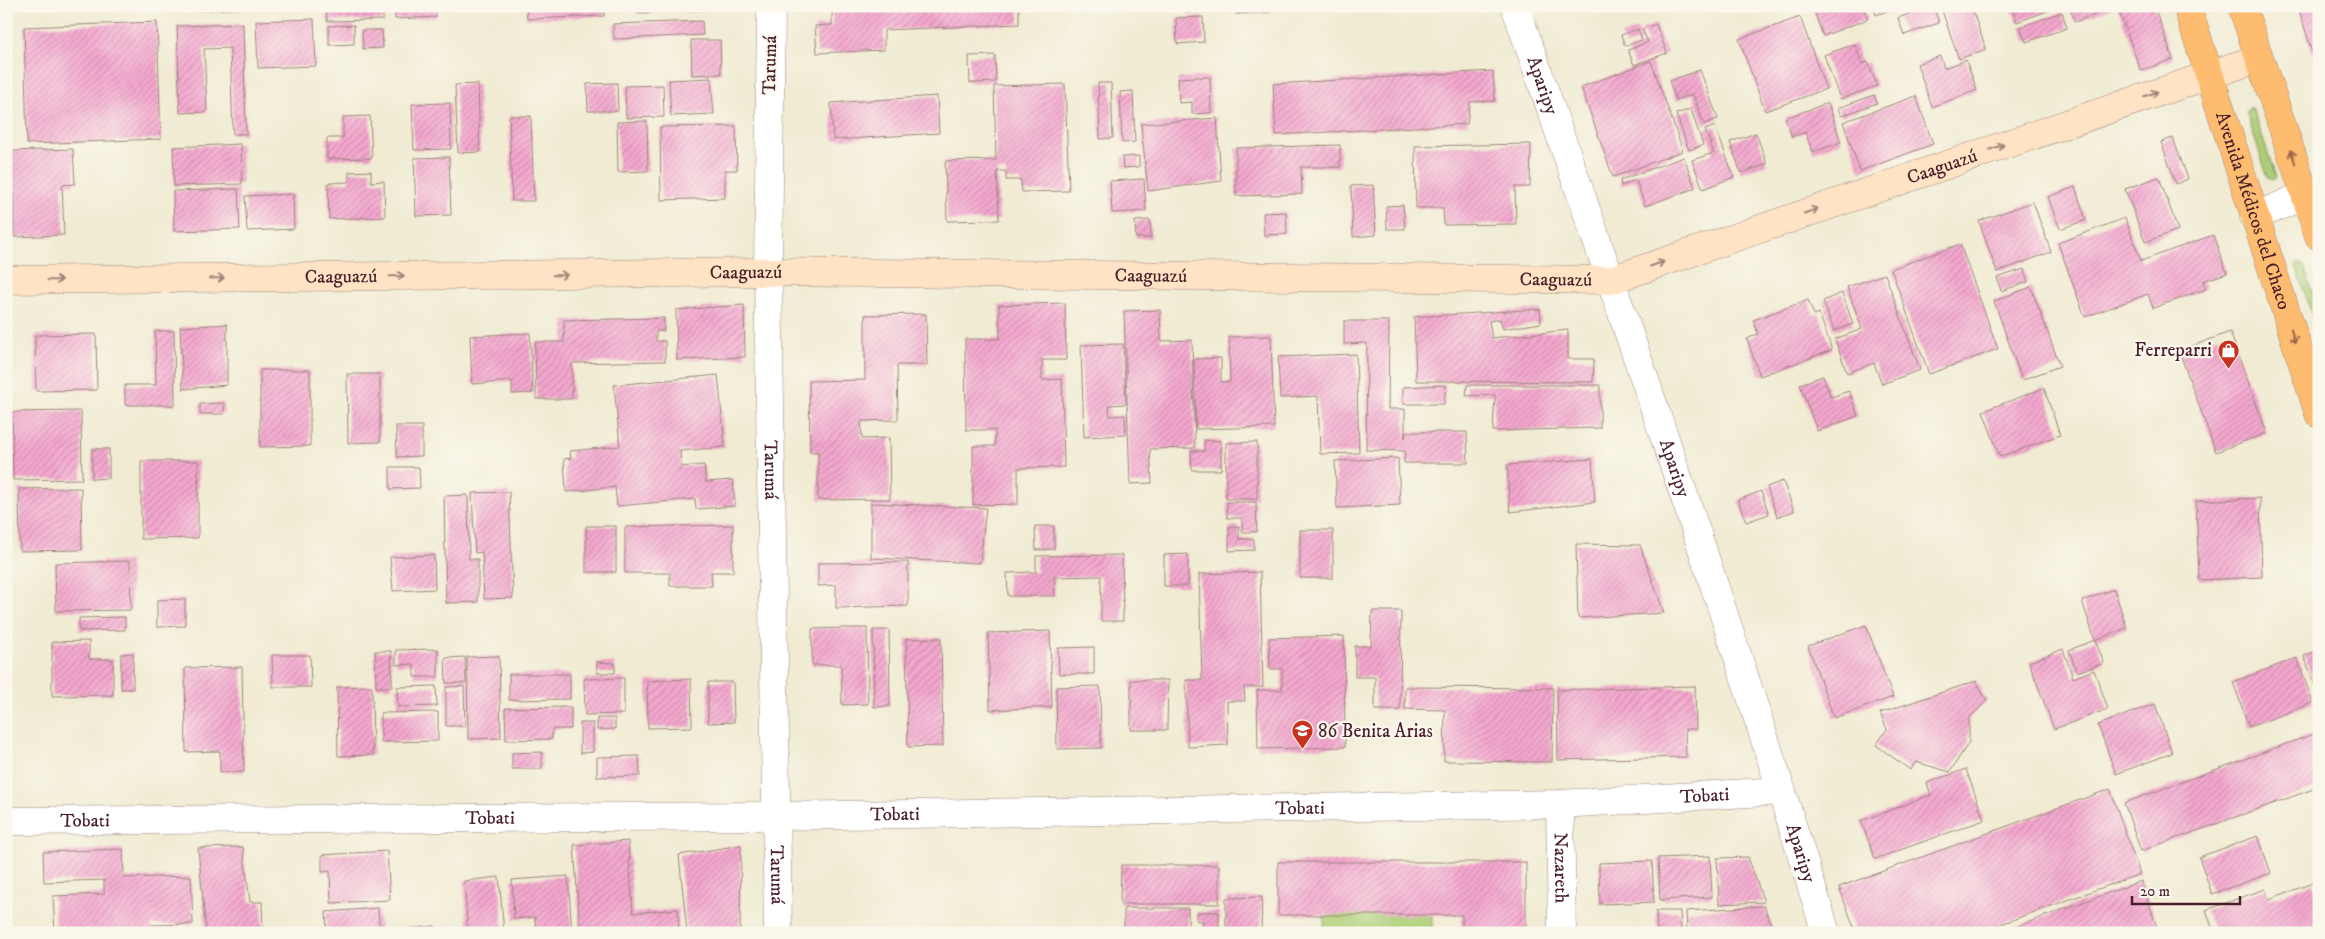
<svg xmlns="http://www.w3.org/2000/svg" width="2325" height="939" viewBox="0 0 2325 939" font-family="'IM FELL DW Pica',serif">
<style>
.green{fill:#abcd75;stroke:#7a7650}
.building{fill:url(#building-hatch)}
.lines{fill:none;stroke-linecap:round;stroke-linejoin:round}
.street-casing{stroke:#9d857e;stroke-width:29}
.secondary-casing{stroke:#9d857e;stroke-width:29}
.primary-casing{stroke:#9d857e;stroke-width:29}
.street{stroke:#fff;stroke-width:28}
.secondary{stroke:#fee4c5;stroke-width:28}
.primary{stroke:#fdbc6f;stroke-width:28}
.oneway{stroke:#a48278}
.oneway2{stroke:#9b664a}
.labels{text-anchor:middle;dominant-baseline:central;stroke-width:4.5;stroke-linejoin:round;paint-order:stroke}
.street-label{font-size:19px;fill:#4a1f2b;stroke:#fbf7ec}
.poi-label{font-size:19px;fill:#4a1f2b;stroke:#fbf7ec;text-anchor:end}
</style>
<defs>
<pattern id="building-hatch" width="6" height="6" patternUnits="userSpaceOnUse" patternTransform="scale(1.25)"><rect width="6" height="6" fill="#f5a9d0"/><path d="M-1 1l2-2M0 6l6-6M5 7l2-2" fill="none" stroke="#c889a9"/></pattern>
</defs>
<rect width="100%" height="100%" fill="#fbf7ec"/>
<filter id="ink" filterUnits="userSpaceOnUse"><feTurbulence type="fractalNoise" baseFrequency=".02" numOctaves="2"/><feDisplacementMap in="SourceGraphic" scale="10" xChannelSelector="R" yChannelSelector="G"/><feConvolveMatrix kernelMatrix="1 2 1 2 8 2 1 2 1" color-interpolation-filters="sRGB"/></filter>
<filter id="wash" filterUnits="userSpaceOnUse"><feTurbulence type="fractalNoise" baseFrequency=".0096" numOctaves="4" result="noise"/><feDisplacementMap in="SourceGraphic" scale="20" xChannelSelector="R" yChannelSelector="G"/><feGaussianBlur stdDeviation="1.12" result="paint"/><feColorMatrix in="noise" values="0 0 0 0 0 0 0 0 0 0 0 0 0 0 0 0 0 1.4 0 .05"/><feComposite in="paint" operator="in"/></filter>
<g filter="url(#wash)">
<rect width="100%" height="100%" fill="#f0ebd2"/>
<path class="green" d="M2250,107L2253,110L2276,177L2273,180L2268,178L2246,112Z
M2298,262L2303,264L2319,310V336L2296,266Z
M1324,911L1432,912V933H1324Z"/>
<g id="blocks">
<path class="building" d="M191,6H250V8L191,11Z
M259,6H291V8L259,9Z
M326,6H383V20L327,21Z
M395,6H436V17L395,19Z
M526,6H604V16L527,19Z
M636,6H710V10L636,13Z
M832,6H1019V24L884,30V50L817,53L815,26L832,25Z
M1186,6H1227V11L1187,13Z
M1235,6H1271V12L1236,14Z
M1827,6H1863L1868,19L1823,36L1814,11Z
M1873,6H1900L1876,15Z
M1929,6H1933L1939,23L1904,35L1898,18Z
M1944,6H1971L1986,49L1959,59L1941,8Z
M2011,6H2052L2053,9L2017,22Z
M2069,6H2111L2112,8L2075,22Z
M2117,6H2154L2173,59L2141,71Z
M2298,6H2319V72H2318Z
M2062,12L2067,28L2026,42L2020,27Z
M1203,17L1204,42L1177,44L1176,18Z
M1800,17L1826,89L1765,111L1739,39Z
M314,19L316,66L258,68L256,21Z
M702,21L703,35L614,39L613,24Z
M157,22L161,139L27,144L24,27Z
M243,24L246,134H233L230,48L204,49L207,112L180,113L177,26Z
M1656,24L1667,53L1634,65L1628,50L1648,42L1642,29Z
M354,25V44L329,45V26Z
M1638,29L1642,40L1625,46L1621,35Z
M362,30H382L383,48L363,49Z
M691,40H720L721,74L692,75Z
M1855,44L1862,64L1868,62L1877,86L1840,99L1824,55Z
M995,55L996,82L970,83L969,56Z
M1940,56L1944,68L1966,60L1977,90L1932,107L1917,64Z
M1651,61L1683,151L1613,177L1581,87Z
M1700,70L1718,119L1704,124L1693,94L1676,100L1669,81Z
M1493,71L1495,101L1470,102L1467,124L1276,135L1273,84Z
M1196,77H1210L1211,113L1192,114V102L1179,103L1178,78Z
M711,78L714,114L671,116L669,80Z
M617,83L618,111H588L587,84Z
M1098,83H1111L1113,138L1100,139Z
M478,84L480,152L458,153L455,85Z
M1065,84L1069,191L1022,192L1021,180H1006V171H997L999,220L947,221L945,161L996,160L994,86Z
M663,85L664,117L626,118L625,86Z
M1133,91L1135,142L1122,143L1120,92Z
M1874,95L1877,103L1841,116L1838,108Z
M937,96L939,133L833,140L831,103Z
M1916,96L1933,144L1860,171L1843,122Z
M450,103L451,149L414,150L412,104Z
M1828,103L1841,142L1813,152L1805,132L1792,137L1785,118Z
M1691,109L1703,145L1689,150L1676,114Z
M370,116L372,158L327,159V138H343V117Z
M509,116H531L534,201H512Z
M1217,118L1221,181L1148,191L1141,124Z
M647,121L648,171L618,172L617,122Z
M736,126L737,170H725V198L661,200L660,127Z
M1715,126L1734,177L1703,189L1692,160L1714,153L1705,130Z
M1756,133L1767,164L1741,173L1730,142Z
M2173,138L2188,179L2176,184L2161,142Z
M241,144L242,184L174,186L173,147Z
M1531,144L1530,187H1515L1516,224L1444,225L1443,208H1416L1415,146Z
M1340,145V167H1301L1302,194L1236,196V148Z
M73,149L75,184L62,185L64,235L14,237L12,151Z
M1139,156V167L1123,168L1122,157Z
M449,157L451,215L416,216L414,158Z
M1684,157L1695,188L1645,206L1636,180L1621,186L1620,180Z
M371,171V182L384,181L385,217L329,219L328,183L349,182V172Z
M2159,177L2178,230L2145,242L2125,189Z
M1144,179L1146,211L1112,213L1110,181Z
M1373,185L1376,235L1353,237L1351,186Z
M2075,187L2086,220L2060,229L2048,197Z
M238,189L240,229L174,231L173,191Z
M293,194L294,229L247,231L245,196Z
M2033,202L2051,252L1997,272L1979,221Z
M1403,205L1405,229H1387L1386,206Z
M1286,212L1287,234L1264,235L1263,213Z
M2125,218L2141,261L2213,235L2227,273L2203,281L2206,289L2153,308L2148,294L2085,317L2058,243Z
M1150,220L1151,238H1136L1135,221Z
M1960,244L1998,349L1929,374L1891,269Z
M2024,269L2028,282L2001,291L1997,278Z
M1885,274L1920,370L1882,384L1874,363L1847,373L1835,339L1862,329L1847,287Z
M2031,287L2060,366L2022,380L1994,301Z
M1842,293L1853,324L1834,331L1823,301Z
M1808,300L1814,315L1819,313L1832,350L1760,376L1747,339L1758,334L1753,320Z
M1065,303L1066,360H1042V380L1062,379L1064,467L1018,468V504L973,505V446H995V430H966L965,339H1000L999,305Z
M744,305L745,357L677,360L676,310Z
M1540,309L1541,323L1503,329L1500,319L1489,321L1492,338L1568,330V359H1594L1593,382L1416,381L1414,317Z
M1160,310L1161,341L1192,340L1195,448L1150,449L1152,483L1130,484L1124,311Z
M926,314L927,365H897L898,420L861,421L862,439L889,438L890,499L818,500V452H810L809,381L865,380V315Z
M664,318V331H656V341H665V361L572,363V399H536L535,342H564V320Z
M1344,321H1389L1388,409H1405V438L1406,432H1467L1468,463H1404L1405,451L1366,450L1367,343L1344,344Z
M227,324V385L183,389L180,327Z
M155,331H174L175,405H125V385H156Z
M2230,332L2267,433L2216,452L2179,351Z
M530,333L533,393L512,394V381L472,384L470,336Z
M96,334L97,390L36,391L35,335Z
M1271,336L1274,427L1196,429L1194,359L1221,358V382H1230L1229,337Z
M1123,344L1126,404L1109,405L1110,416L1125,415L1126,435L1084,437L1081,345Z
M1356,354L1359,453L1320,454L1318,396L1280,398L1278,357Z
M260,370H310V446L260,447Z
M347,374H380V442L348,443Z
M718,375L725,447L680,451L681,467L704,465L706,482L733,480L735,506L696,509L695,499L617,506L615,487L566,492L564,459L571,458L570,451L620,446L614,385Z
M1823,376L1831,397L1849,391L1858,416L1817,431L1800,384Z
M1446,385L1444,404H1403V387Z
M1467,385H1600V428L1493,431L1495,395L1466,396Z
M2044,388L2060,435L2000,457L1983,411Z
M224,403V414H200V404Z
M81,411L82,479L13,480L12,412Z
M396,426H422V456L397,457Z
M1204,440L1221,441V470H1192L1191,451H1204Z
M1257,442V499H1226V443Z
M92,449H109V478L92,479Z
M1398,458L1400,505L1337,508L1335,461Z
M1592,459L1595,502L1510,512L1507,465Z
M141,461H198V538L141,539Z
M390,467H419L420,488L390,489Z
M1783,481L1794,511L1777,517L1767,487Z
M81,488L82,550L20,551L19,489Z
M1761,491L1769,514L1746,522L1738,500Z
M509,492L513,598L484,599L482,552L475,553L472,493Z
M468,495L469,559H478V602L446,603L444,496Z
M2260,498L2262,577L2199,580L2196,501Z
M1227,502H1256L1257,532H1242V518H1227Z
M871,503L986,508L980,563L871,558Z
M733,525V572H711L712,586H670V573H625V527Z
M586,526H616V572H586Z
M1035,526H1054V549L1036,550Z
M1239,526V539H1254V550L1229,551V527Z
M1300,530H1333V578H1300Z
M1576,544L1640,545L1664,613L1578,618Z
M1188,554V586H1164V555Z
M434,555L435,589L393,591L390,557Z
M1122,555L1123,621H1101V576L1054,577L1055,596H1008L1007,573L1036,572V556Z
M130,561L131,610L56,611L55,563Z
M908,562V606L836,608V585L818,586V563Z
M1260,572L1263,687H1244L1245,701H1227L1228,745L1188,747L1186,680H1202L1199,574Z
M2114,589L2127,628L2095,640L2082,601Z
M185,599V626L157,627V600Z
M1372,611H1401L1400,710H1375V677H1355V646H1371Z
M125,617V630L79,631V618Z
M1866,625L1893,697L1834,718L1808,646Z
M845,628H867L868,704L842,705L841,665H812V629Z
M873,630H889L890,706L874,707Z
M1050,631L1052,707L990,710L988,633Z
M1344,636L1345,747L1258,749L1257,690H1282V669H1270L1269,638Z
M941,638L943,746L908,747L906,639Z
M2095,640L2104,663L2077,672L2069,650Z
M89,641V659H113V695L52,696V642Z
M1094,647V674H1059L1058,648Z
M438,649V677H414V664L396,665V650Z
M2063,649L2073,678L2094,670L2108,709L2054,729L2029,662Z
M2319,650V696L2304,656Z
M375,651H391L392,687H376Z
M133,653V689H121V654Z
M272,655H310L311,687H273Z
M499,656L501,738L468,739L467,657Z
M465,657L466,683H446L445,658Z
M2297,658L2313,703L2249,727L2233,682Z
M597,662L615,663V673H597Z
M242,667L244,772H220V751L186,752L185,668Z
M509,674H570V699L509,700Z
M624,678V714L585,715L584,679Z
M691,679L692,727L648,728L647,681Z
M1131,680H1168L1167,730H1131Z
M1976,681L1987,701L1969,718V742L1950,772L1916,762L1910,770L1876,745L1887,729L1880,713Z
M708,682H733L734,722L708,723Z
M372,686L373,755L338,756L337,687Z
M436,686L437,706L398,707L397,687Z
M464,686L465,726H446V687Z
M1100,686L1101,748L1057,749L1056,687Z
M1695,686L1696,729H1685L1686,757L1558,760L1557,690Z
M1405,687L1553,688L1552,762L1444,761L1445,710L1405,709Z
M2155,704L2172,753L2116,774L2098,725Z
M571,707V729H552V739L506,740L505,708Z
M438,712V741L381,742V713Z
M597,718H615V729L597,730Z
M580,723H593V752L580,753Z
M2319,732V787L2141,851L2124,803Z
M542,752V769H512V753Z
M639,756L640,776L597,777V757Z
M1966,769L1984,820L1875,859L1861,821L1931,795L1927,783Z
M2110,789L2140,874L1976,933H1856L1839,887Z
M2258,836L2271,873L2212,894L2199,857Z
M628,841L633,913L678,909L679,933H580L574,845Z
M741,845L740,933H687L679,855Z
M243,847L250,902H262L263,933H206L198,848Z
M123,849L124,878L191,876L193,924L152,925V933H55L53,896L104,894V880L44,882L43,852Z
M387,851L390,900L331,903L330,871L322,872V855Z
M1710,856L1712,897L1660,900L1658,858Z
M1748,857L1764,902L1719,904L1717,858Z
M1652,861L1654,902L1600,904L1599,863Z
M1278,862H1526V933H1462V915H1278Z
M1121,865H1219V904H1120Z
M568,876L572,933H536L535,917L514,919L512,880Z
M499,877L504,933H468L464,881Z
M2141,881L2159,933H1999Z
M2313,883L2319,898V933H2214L2206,910L2265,889L2269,899Z
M1262,897L1261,933H1226V898Z
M1764,906L1775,933H1687L1686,911Z
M378,908L380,933H327L326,912Z
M1124,908H1188V933H1124Z
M1656,911H1680L1681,933H1657Z
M1197,912H1219V933H1203V921H1197Z
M435,926L436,933H397L396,930Z"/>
</g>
</g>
<g filter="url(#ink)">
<use href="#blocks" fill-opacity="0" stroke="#9d857e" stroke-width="1"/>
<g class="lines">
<defs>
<g id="street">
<path id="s1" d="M771,6L768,272L778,933"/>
<path id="s2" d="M1515,6C1623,314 1730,622 1826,933"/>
<path d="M2254,217L2305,195L2319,191"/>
<path id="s3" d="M1560,804L1562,933"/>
<path id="s4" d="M6,821L776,816L1560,804L1782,791"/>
</g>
<g id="secondary">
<path id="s5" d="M6,280L768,272L1611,280L2259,58"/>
</g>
<g id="primary">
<path id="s6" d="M2187,6L2319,414"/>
<path d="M2242,6L2319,236"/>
</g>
</defs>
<use href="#street" class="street-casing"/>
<use href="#secondary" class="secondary-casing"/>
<use href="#primary" class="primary-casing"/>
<use href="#street" class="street"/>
<use href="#secondary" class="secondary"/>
<use href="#primary" class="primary"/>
</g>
<defs><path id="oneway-shaft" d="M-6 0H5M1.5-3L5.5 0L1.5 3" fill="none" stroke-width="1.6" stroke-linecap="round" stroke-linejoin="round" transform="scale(1.25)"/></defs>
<g class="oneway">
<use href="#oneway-shaft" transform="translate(2151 94) rotate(-19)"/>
<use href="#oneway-shaft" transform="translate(1997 147) rotate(-19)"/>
<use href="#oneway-shaft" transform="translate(1811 211) rotate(-19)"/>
<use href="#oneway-shaft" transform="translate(1657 264) rotate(-19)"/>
<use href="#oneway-shaft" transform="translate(560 275) rotate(-1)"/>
<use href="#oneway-shaft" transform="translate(397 276) rotate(-1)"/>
<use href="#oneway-shaft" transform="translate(217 278) rotate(-1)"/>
<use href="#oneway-shaft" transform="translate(55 280) rotate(-1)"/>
</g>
<g class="oneway2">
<use href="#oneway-shaft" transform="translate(2293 157) rotate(-109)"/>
<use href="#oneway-shaft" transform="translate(2293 336) rotate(72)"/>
</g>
</g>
<defs>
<symbol id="shop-pin" viewBox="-11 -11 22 30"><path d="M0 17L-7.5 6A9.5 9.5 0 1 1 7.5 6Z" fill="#c8321e" stroke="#fbf7ec"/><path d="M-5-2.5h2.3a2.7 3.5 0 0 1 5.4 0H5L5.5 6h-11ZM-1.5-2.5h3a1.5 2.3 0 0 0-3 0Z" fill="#fff"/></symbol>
<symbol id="school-pin" viewBox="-11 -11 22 30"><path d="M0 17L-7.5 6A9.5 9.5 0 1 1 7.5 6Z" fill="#c8321e" stroke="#fbf7ec"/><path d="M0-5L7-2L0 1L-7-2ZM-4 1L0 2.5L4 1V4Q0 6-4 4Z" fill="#fff"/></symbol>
</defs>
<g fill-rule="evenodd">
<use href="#shop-pin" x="2216" y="338" width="25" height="34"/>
<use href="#school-pin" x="1290" y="718" width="25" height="34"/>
</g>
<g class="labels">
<g class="street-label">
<text transform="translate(770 65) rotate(-89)">Tarumá</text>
<text stroke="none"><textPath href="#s2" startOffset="84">Aparipy</textPath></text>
<text stroke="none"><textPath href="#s5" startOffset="1955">Caaguazú</textPath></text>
<text stroke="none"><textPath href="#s6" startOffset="215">Avenida Médicos del Chaco</textPath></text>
<text stroke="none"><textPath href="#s5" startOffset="740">Caaguazú</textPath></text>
<text stroke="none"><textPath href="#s5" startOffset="1145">Caaguazú</textPath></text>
<text stroke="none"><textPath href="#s5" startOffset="335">Caaguazú</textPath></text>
<text stroke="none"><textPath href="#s5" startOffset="1550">Caaguazú</textPath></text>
<text stroke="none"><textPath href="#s2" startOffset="489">Aparipy</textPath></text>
<text stroke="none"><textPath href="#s1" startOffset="464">Tarumá</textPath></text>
<text stroke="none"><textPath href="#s4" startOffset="1699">Tobati</textPath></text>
<text stroke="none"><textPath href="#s4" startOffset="1294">Tobati</textPath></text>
<text stroke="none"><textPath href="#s4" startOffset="889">Tobati</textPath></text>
<text stroke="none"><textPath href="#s4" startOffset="484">Tobati</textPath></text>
<text stroke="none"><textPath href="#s4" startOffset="79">Tobati</textPath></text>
<text stroke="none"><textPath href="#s2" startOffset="894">Aparipy</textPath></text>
<text stroke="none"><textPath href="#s3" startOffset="64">Nazareth</textPath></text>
<text stroke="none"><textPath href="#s1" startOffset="869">Tarumá</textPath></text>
</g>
<g class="poi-label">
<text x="2212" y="350">Ferreparri</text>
<text x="1318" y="731" text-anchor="start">86 Benita Arias</text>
</g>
</g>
<rect width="2325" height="939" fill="none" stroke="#fbf7ec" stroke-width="25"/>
<path d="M2132 896v8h108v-8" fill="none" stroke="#4a1f2b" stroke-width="2.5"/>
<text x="2140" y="896" font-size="15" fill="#4a1f2b" stroke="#fbf7ec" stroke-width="4" paint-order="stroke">20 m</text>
</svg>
